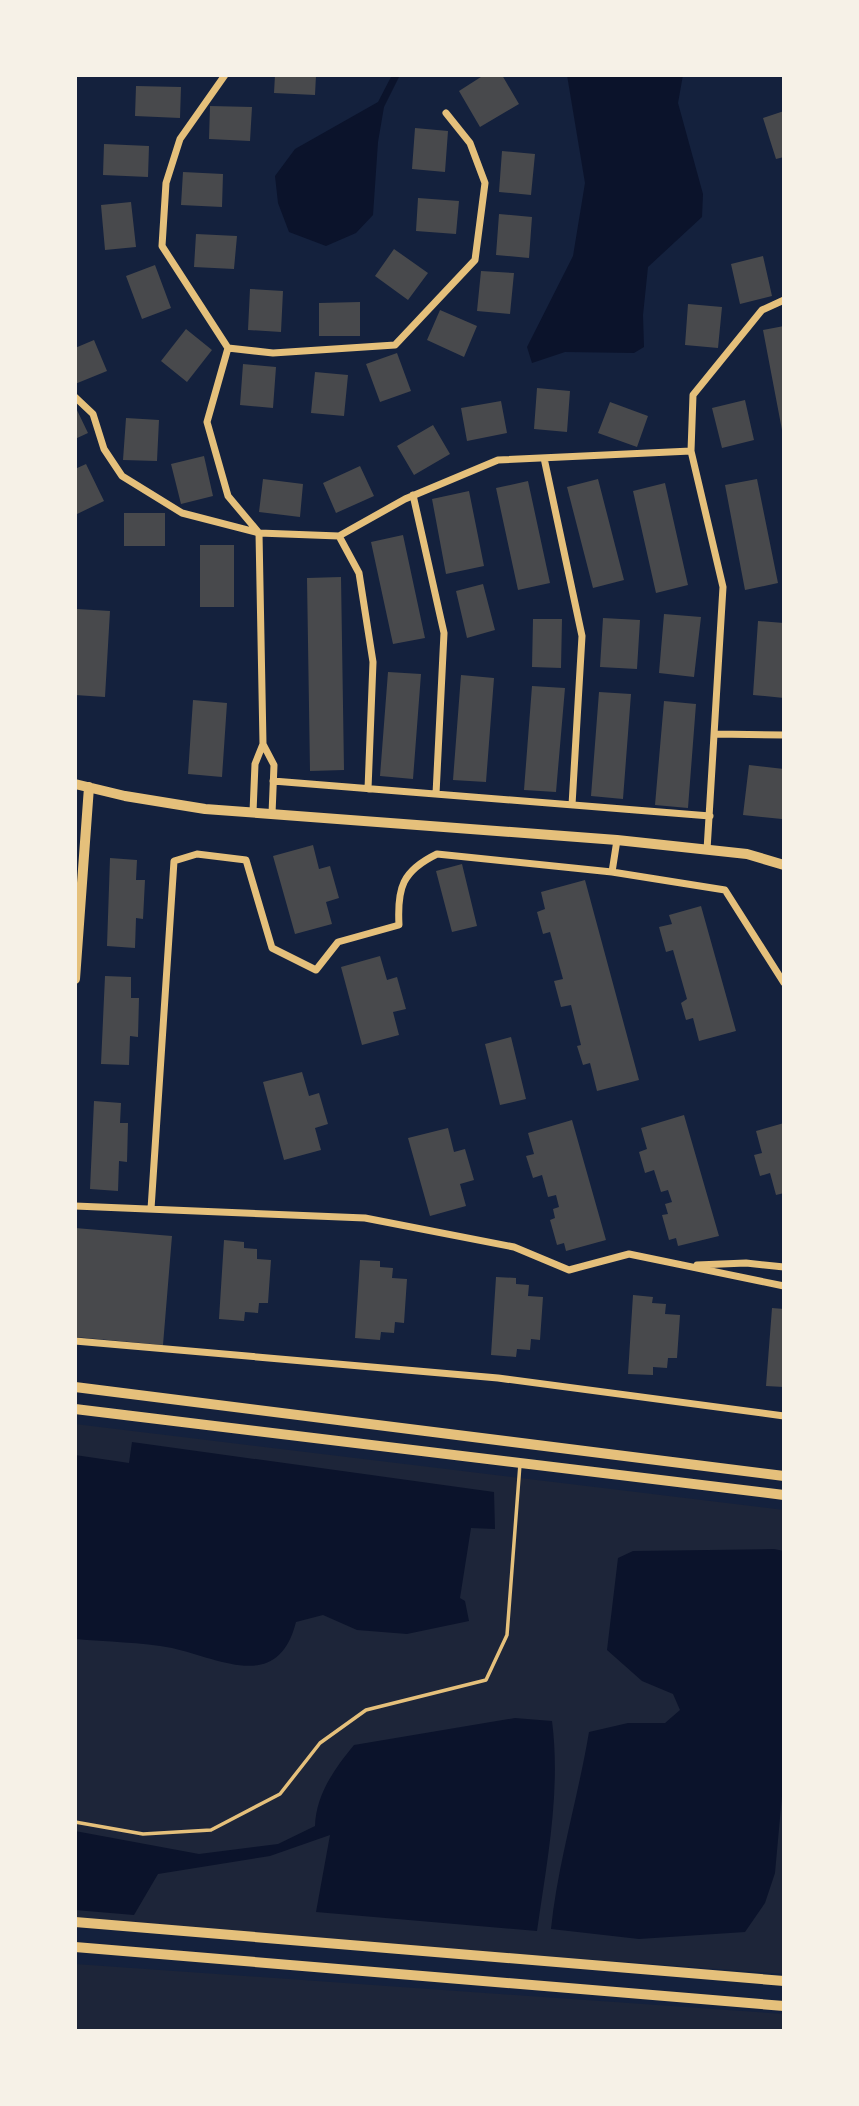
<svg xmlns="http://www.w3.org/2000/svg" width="859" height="2106" viewBox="0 0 859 2106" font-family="'Fira Sans Condensed',sans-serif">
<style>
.green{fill:#1d2539}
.water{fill:#0b132b}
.building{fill:#48494c}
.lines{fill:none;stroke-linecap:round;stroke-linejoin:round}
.service{stroke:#e5c07b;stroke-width:3.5}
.minor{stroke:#e5c07b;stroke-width:7}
.tertiary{stroke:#e5c07b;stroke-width:10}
.secondary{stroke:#e5c07b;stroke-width:10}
</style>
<rect width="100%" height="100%" fill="#14213d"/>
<path class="green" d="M75,1424L784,1510V1974L75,1921Z
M75,1964L784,2014V2031H75Z"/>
<path class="water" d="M392,75H400L384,107L378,142L373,215L356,233L326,246L289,232L278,203L275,176L295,149L378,102Z
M567,75H683L678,103L703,194L702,217L648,267L643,315L644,347L634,353L565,352L532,363L527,347L573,256L585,183Z
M132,1442L494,1492L495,1529L471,1528L460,1598L465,1601L469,1621L407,1634L357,1630L323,1615L296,1622C278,1693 221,1659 172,1648C141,1642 107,1642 75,1639V1455L129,1463Z
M774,1549L784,1551V1774L775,1873L765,1903L745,1932L639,1939L551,1929C558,1862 578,1798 589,1732L628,1723H665L680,1710L673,1694L642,1681L607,1650L618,1558L633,1551Z
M515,1718L552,1721C561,1791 547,1861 537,1931L316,1912L330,1835L270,1856L158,1874L134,1915L75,1910V1831L199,1854L278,1844L315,1826C316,1795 334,1769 354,1745Z"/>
<path class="building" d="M275,75H316L315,95L274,93Z
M484,75H502L519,104L480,127L459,91Z
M136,86L181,87L180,118L135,116Z
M210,106L252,107L250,141L209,139Z
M784,111V157L776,159L763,118Z
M415,128L448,131L445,172L412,169Z
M104,144L149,146L148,177L103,175Z
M502,151L535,154L531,195L499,192Z
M183,172L223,174L222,207L181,205Z
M418,198L459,201L456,234L416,231Z
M131,202L136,247L105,250L101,205Z
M499,214L532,217L529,258L496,255Z
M196,234L237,236L234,269L194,267Z
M394,249L428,273L408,300L375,276Z
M763,256L772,296L740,304L731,264Z
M155,265L171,308L142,319L126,276Z
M481,271L514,273L510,314L477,311Z
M250,289L283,291L281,332L248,330Z
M360,302V336H319V303Z
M688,304L722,307L718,348L685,345Z
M440,310L477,326L464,357L427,340Z
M784,326V429L782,430L763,330Z
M186,329L212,350L187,382L161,361Z
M94,340L107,371L75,384V348Z
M397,353L411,391L380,402L366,364Z
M243,364L276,367L273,408L240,405Z
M315,372L348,375L344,416L311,413Z
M537,388L570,391L567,432L534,429Z
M745,400L754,440L722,448L712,408Z
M501,401L507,433L467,441L461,408Z
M610,402L648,416L637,447L598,433Z
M75,406L88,433L75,439Z
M126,418L159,420L157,461L123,460Z
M433,425L450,454L414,475L397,446Z
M204,456L213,496L181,504L171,464Z
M86,464L104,501L75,515V469Z
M360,466L374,496L336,513L323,483Z
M263,479L303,484L300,517L259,512Z
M598,479L624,580L593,588L567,487Z
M757,479L778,583L745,590L725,485Z
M528,481L550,583L518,590L496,488Z
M665,483L688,585L656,593L633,491Z
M469,491L484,566L446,574L432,499Z
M124,513H165V546H124Z
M403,535L425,638L393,644L371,542Z
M200,545H234V607H200Z
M341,577L344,770L310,771L307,578Z
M483,584L495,630L467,638L456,591Z
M77,609L110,611L105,697L75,695Z
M664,614L701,617L694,677L659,673Z
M603,618L640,620L637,669L600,667Z
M533,619H562L561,668L532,667Z
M758,621L784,623V698L753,695Z
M388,672L421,674L413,779L380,776Z
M461,675L494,678L486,782L453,780Z
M532,686L565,688L556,792L524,790Z
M599,692L631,694L623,799L591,796Z
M193,700L227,703L222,777L188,774Z
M664,701L696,704L688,808L655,805Z
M749,765L784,769L782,819L743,815Z
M313,845L319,869L330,866L339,898L326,902L332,924L295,934L273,856Z
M110,858L137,860L136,880H145L143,919L136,918L135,948L107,946Z
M462,864L477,926L452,932L436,871Z
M585,880L639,1080L597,1091L590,1063L583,1065L577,1046L581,1045L571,1005L561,1007L554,981L563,979L550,932L543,934L537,912L545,909L541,892Z
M701,906L736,1031L699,1041L693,1018L686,1020L681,1003L687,999L673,950L666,952L659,927L672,924L669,915Z
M380,956L387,980L397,977L406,1009L393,1012L399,1035L362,1045L341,967Z
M105,976L131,977V998H139L138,1037L130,1036L129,1065L101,1064Z
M511,1037L526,1099L500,1105L485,1044Z
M302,1072L309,1096L319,1093L328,1124L315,1128L321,1150L284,1160L263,1082Z
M94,1101L121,1103L120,1123H128L127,1162L119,1161L118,1191L90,1189Z
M684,1115L719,1236L678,1246L676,1238L669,1240L662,1215L668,1214L665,1204L672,1202L668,1190L661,1192L654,1170L645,1173L639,1152L647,1149L641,1128Z
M572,1120L606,1240L566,1251L564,1243L557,1245L550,1220L555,1218L553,1209L559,1207L556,1195L548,1197L542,1175L533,1178L526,1156L534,1154L528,1133Z
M784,1123V1193L776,1195L770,1173L760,1176L754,1155L762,1153L756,1131Z
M448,1128L454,1152L465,1149L474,1180L460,1184L466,1206L430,1216L408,1138Z
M75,1228L172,1236L163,1345L75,1337Z
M224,1240L244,1242V1248L257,1249V1259L271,1260L268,1303H259L258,1313L245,1312L244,1321L219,1319Z
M360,1260L380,1261V1267L393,1268L392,1278L407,1279L404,1323L395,1322L394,1333L381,1332L380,1340L355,1338Z
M496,1277L516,1278V1284L529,1285L528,1296L543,1297L540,1340L531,1339L530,1350L517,1349L516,1357L491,1355Z
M633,1295L653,1297L652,1303L666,1304L665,1314L680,1315L677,1358H668L667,1368L653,1367V1375L628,1374Z
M772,1308L784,1309V1387L766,1386Z"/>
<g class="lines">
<path class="service" d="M75,1822L143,1834L211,1830L280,1794L320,1743L366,1710L486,1680L507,1635L520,1464"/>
<path class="minor" d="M225,75L180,139L166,183L162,246L228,348L273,353L395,345L475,260L485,183L470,143L446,113
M228,348L207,422L228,496L259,533
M75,397L93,414L104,449L122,476L182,513L259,533
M544,458L582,636L572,805
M413,495L444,633L436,794
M339,536L359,573L373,662L368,789
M716,734L784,735
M263,744L274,765L272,814
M273,781L710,816
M253,812L255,764L263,744L259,533L339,536L405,499L498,460L691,451
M617,840L612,872L725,890L784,983
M707,850L723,587L691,451L693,395L762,310L784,300
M75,1206L365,1218L514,1247L569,1270L629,1254L784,1286
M151,1209L174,861L197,854L246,860L272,948L316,970L338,942L399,925C397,888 402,871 437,854L612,872
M697,1265L746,1263L784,1267
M75,1341L498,1378L784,1416"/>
<path class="tertiary" d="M75,784L125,796L205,809L617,840L747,854L784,865
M75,979L89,787"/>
<path class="secondary" d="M75,1387L784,1476
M75,1409L784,1495
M75,1922L784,1981
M75,1947L784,2006"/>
</g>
<rect width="859" height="2106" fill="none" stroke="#f6f1e7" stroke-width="154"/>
</svg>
